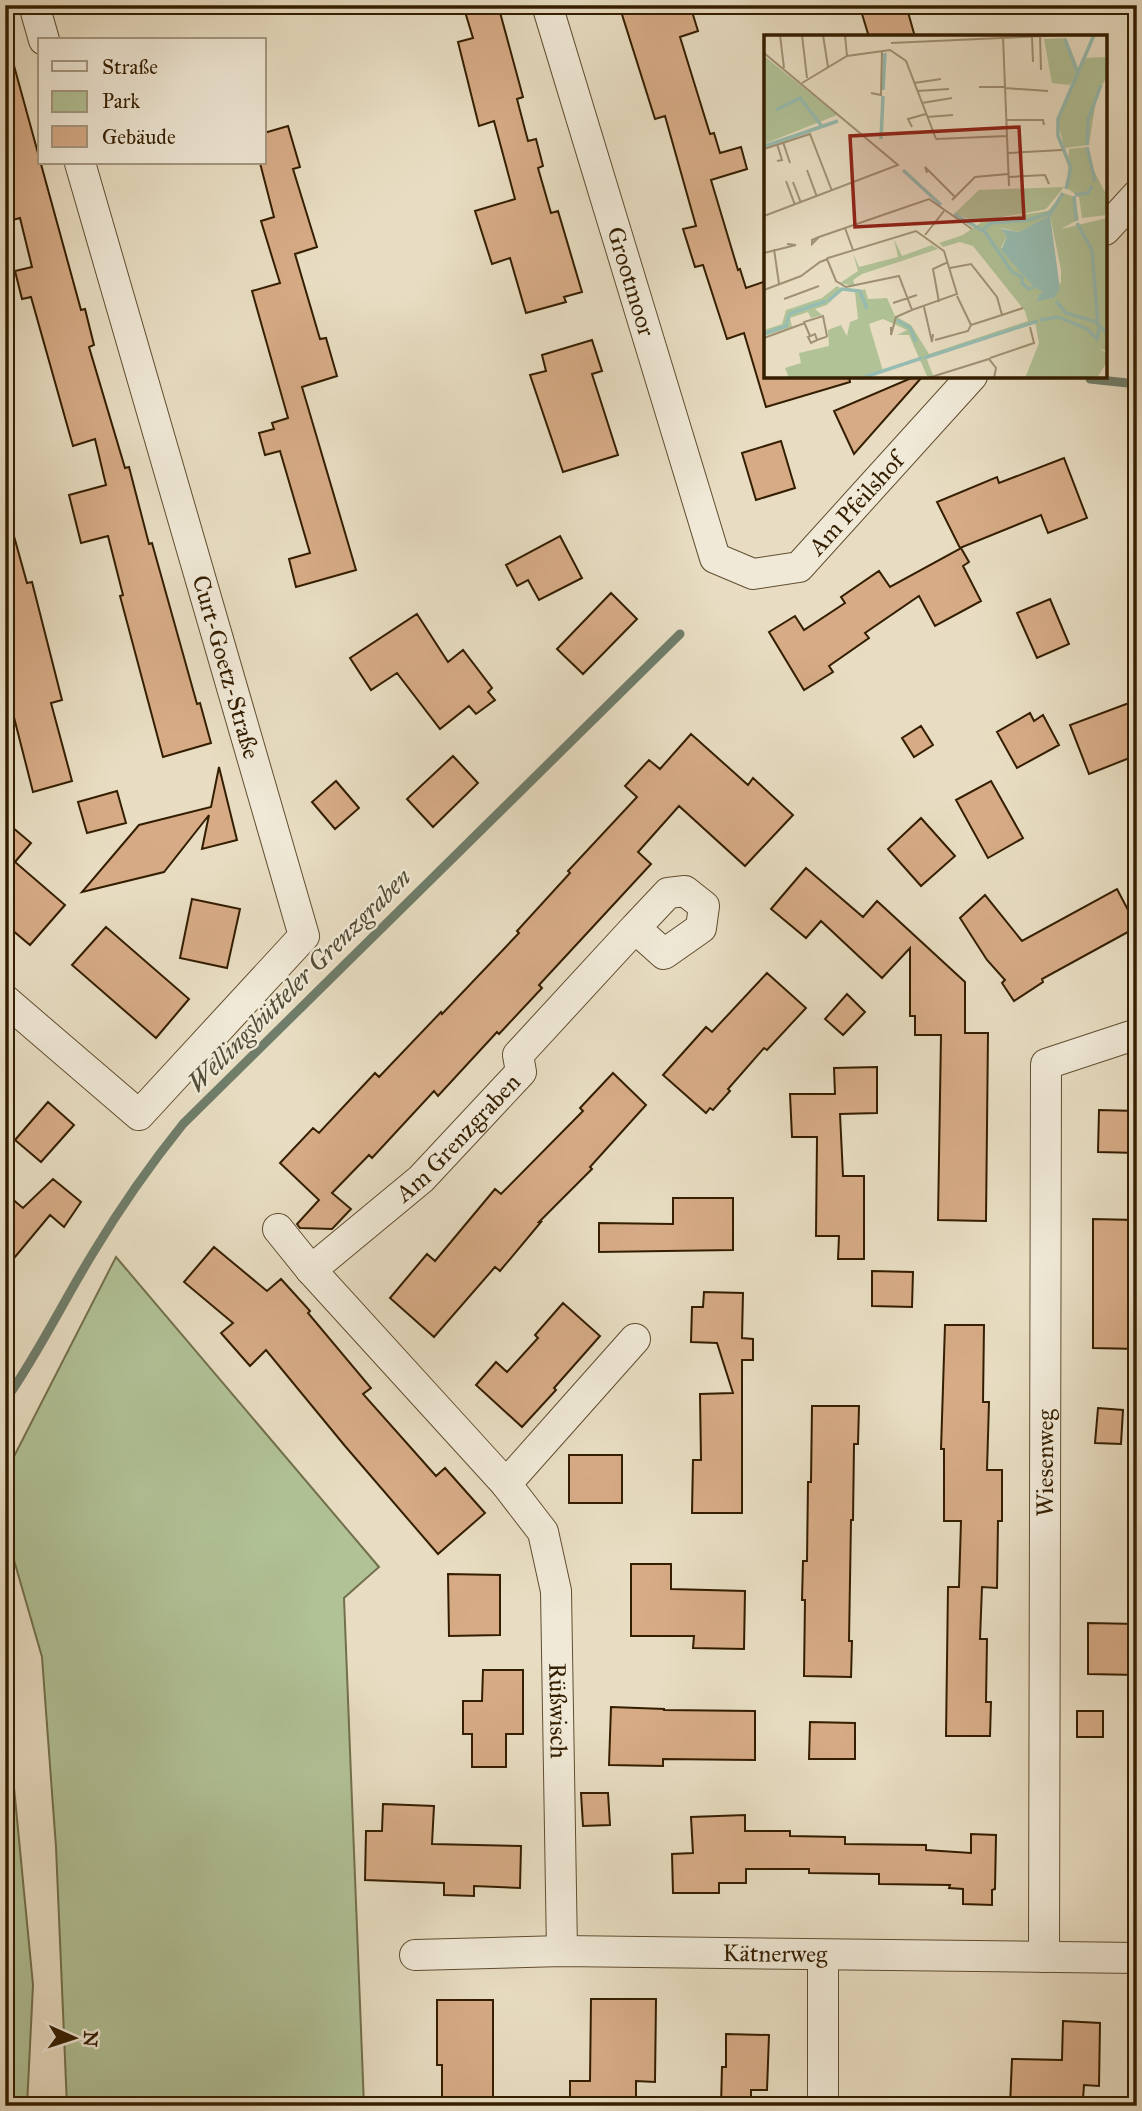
<svg xmlns="http://www.w3.org/2000/svg" width="1142" height="2111" viewBox="0 0 1142 2111" font-family="'IM FELL Great Primer',serif">
<style>
.green{fill:#b1c297;stroke:#72704c;stroke-width:2}
.lines{fill:none;stroke-linecap:round;stroke-linejoin:round}
.stream{stroke:#6f7d6a;stroke-width:9}
.building{fill:#d6ab86;stroke:#341e00;stroke-width:2}
.street-casing{stroke:#614e30;stroke-width:32}
.street{stroke:#f0e9d7;stroke-width:30}
.labels{text-anchor:middle;dominant-baseline:central;stroke-width:5;stroke-linejoin:round;paint-order:stroke}
.street-label{font-size:24px;fill:#341e00;stroke:#f0e9d7}
.water-label{font-size:26px;font-style:italic;fill:#524d35;stroke:#f0e9d7}
.inset-river{fill:none;stroke:#97bcb1;stroke-width:3.5}
.inset-road{fill:none;stroke:#a09174;stroke-width:2}
.view{fill:#8f2418;fill-opacity:0.15;stroke:#8f2418;stroke-width:3.5}
.inset-edge{fill:none;stroke:#341e00;stroke-width:3.5}
</style>
<rect width="100%" height="100%" fill="#e8ddc2"/>
<filter id="stains"><feTurbulence type="fractalNoise" baseFrequency=".00286" numOctaves="4"/><feColorMatrix values="0 0 0 0 .2 0 0 0 0 .09 0 0 0 0 .02 0 0 0 .5 -.17"/></filter>
<radialGradient id="worn" r=".72"><stop offset=".6" stop-color="#630" stop-opacity="0"/><stop offset="1" stop-color="#630" stop-opacity=".3"/></radialGradient>
<path class="green" d="M116,1257L379,1567L344,1598L364,2106H67L56,1847L42,1657L5,1529V1474Z
M5,1694L33,1985L27,2106H5Z"/>
<g class="lines">
<path class="stream" d="M1090,379L1137,384
M5,1401C38,1354 63,1302 93,1253C120,1208 150,1165 183,1124L680,634"/>
</g>
<path class="building" d="M463,5H498L523,97L517,99L528,141L536,139L543,166L538,168L551,213L558,211L582,292L564,297L566,302L526,313L510,258L492,264L475,211L515,199L494,121L479,126L458,42L473,38Z
M619,5H690L698,31L680,37L710,134L714,133L720,153L741,147L747,169L711,180L738,270L740,269L746,288L766,281V376H849L850,382L766,407L744,333L727,339L703,265L695,267L683,229L696,226L665,116L655,119Z
M892,5H906L915,37H869L862,14Z
M13,62L81,310L85,309L94,345L89,347L125,468L129,467L149,544L152,543L197,704L200,703L211,743L163,757L120,596L123,595L108,536L81,543L69,495L106,485L95,439L73,446L31,297L22,299L15,271L32,267L20,218L5,222V63Z
M288,126L300,167L293,169L317,247L295,254L320,339L326,338L337,376L302,387L356,570L296,587L289,559L310,553L280,451L265,455L259,433L274,429L272,423L288,418L252,291L280,283L261,221L274,217L260,163H264V133Z
M592,340L602,371L592,374L618,455L563,472L530,375L546,371L542,355Z
M916,376H923L854,454L834,411Z
M781,441L795,488L756,500L742,453Z
M1064,458L1087,518L1048,533L1041,515L960,548L937,502L997,477L999,483Z
M12,529L27,583L32,582L62,700L51,703L72,781L33,792L5,682V530Z
M560,536L582,578L539,600L528,580L517,586L506,565Z
M961,548L969,562L963,566L981,601L935,626L919,596L865,633L869,638L829,666L833,672L804,690L769,632L795,616L804,630L845,603L841,597L879,571L890,587Z
M611,593L637,619L583,674L557,649Z
M1050,599L1069,644L1037,658L1017,613Z
M417,614L448,662L463,650L492,688L488,692L495,700L476,714L469,706L440,729L397,673L371,690L350,658Z
M1137,700V755L1089,774L1070,725Z
M1030,713L1034,721L1043,715L1059,745L1017,768L997,732Z
M921,726L933,745L914,757L902,738Z
M691,734L748,785L753,778L793,815L745,866L679,806L638,852L651,864L539,985L542,988L499,1034L497,1032L438,1096L434,1091L372,1158L369,1155L332,1193L351,1209L332,1229L300,1228L297,1224L319,1200L280,1163L313,1128L319,1133L375,1073L379,1077L441,1012L442,1014L519,933L517,931L570,873L568,871L637,797L625,786L649,760L660,769Z
M453,756L478,783L433,827L407,799Z
M219,767L237,840L202,849L209,815L164,872L82,892L139,825L211,807Z
M336,781L359,808L335,829L312,802Z
M991,781L1023,838L988,858L956,800Z
M117,791L126,823L87,833L78,802Z
M921,818L955,856L921,886L888,849Z
M5,821L31,843L15,862L65,905L30,945L5,924Z
M806,868L863,917L877,901L965,982V1033H988L986,1221L938,1220L941,1035H915V1016H910V948L882,978L821,921L806,938L771,909Z
M1117,889L1137,927L1042,979L1043,982L1014,1001L1002,983L1005,980L987,960L960,918L985,895L1022,941Z
M192,899L240,909L227,968L180,958Z
M106,927L189,999L156,1038L72,965Z
M767,973L806,1008L767,1050L764,1048L728,1089L730,1091L713,1110L710,1108L706,1113L663,1075L706,1027L712,1032Z
M847,994L865,1012L843,1035L825,1019Z
M877,1067V1113L840,1114L843,1176H864V1259H838L839,1236H816L817,1137H792L790,1094H835L834,1068Z
M613,1073L646,1105L590,1167L592,1169L539,1222H541L500,1271L495,1267L434,1337L390,1298L427,1254L435,1261L495,1189L501,1194L583,1111L580,1108Z
M48,1102L74,1125L41,1162L15,1140Z
M1099,1110L1137,1111V1153L1098,1152Z
M53,1179L81,1202L64,1227L50,1215L5,1269V1193L23,1208Z
M673,1198H733V1250L599,1252V1223L673,1224Z
M1093,1219L1136,1220L1137,1349L1093,1348Z
M214,1247L267,1291L281,1279L310,1311L308,1313L371,1388L363,1394L436,1476L445,1468L485,1513L438,1554L345,1446L266,1350L250,1366L221,1333L233,1323L184,1282Z
M872,1271L913,1272L912,1307L872,1306Z
M704,1292L743,1293L742,1338L753,1339V1360H742V1513H692L693,1460H701L700,1394L733,1393L717,1343L691,1342L692,1307H703Z
M563,1303L600,1336L554,1388L556,1390L522,1427L476,1385L496,1362L507,1372L538,1338L535,1335Z
M945,1325H984L983,1402H989L987,1470H1002V1521H998L997,1588L982,1587L980,1639H987L986,1702H991L990,1736H946L948,1587H959L961,1521H944V1449H941Z
M812,1406H859L858,1444H854L853,1520H851L849,1641H852L851,1677L804,1676L805,1600H802L803,1561H807L808,1482H811Z
M1098,1408L1123,1410L1121,1444L1095,1443Z
M569,1455H622V1503H569Z
M631,1564H671V1589L745,1591L744,1649L693,1648L694,1636H631Z
M448,1574L500,1575V1635L449,1636Z
M1088,1623L1137,1624V1675L1088,1674Z
M483,1670H523V1734H506V1767H472V1734H463V1701H482Z
M611,1707L664,1709V1710L755,1711V1760L663,1759V1766L609,1765Z
M1077,1711H1103V1737H1077Z
M810,1722L855,1723V1759H809Z
M581,1793H608L610,1825L583,1826Z
M383,1804L434,1806L432,1844L521,1846L520,1888L474,1886V1896L444,1895V1883L365,1880L366,1831H382Z
M745,1815V1831H790V1836L845,1837V1844L926,1845V1850L971,1853V1834L996,1835L995,1889L992,1890V1905L963,1904V1889L949,1888L950,1885L879,1884V1874L809,1873V1869H746V1883H719V1893H673L672,1854L693,1853L691,1817Z
M591,1999H656L655,2082L636,2081V2106H570V2081H590Z
M437,2000H493V2106H442V2065H437Z
M1063,2021L1100,2023L1099,2086L1084,2085L1083,2099L1047,2097V2106H1010L1012,2059L1062,2060Z
M726,2034L769,2035L767,2090H751V2106H721L722,2067H726Z"/>
<g class="lines">
<defs>
<g id="street">
<path d="M34,5L44,40"/>
<path id="s1" d="M547,5L715,558L753,574L799,567L972,376"/>
<path d="M1105,230L1137,195"/>
<path d="M5,1000L139,1115L304,936L80,163"/>
<path id="s2" d="M278,1229L311,1270L506,1484L543,1532L556,1591L562,1951"/>
<path id="s3" d="M311,1270L421,1179L521,1072L518,1055L635,928L664,954L701,928L704,906L685,891L668,893L635,928"/>
<path d="M506,1484L635,1339"/>
<path id="s4" d="M415,1955L562,1951L1137,1958"/>
<path d="M823,1955V2106"/>
<path id="s5" d="M1044,1957L1046,1064L1137,1034"/>
</g>
</defs>
<use href="#street" class="street-casing"/>
<use href="#street" class="street"/>
</g>
<g class="labels">
<g class="street-label">
<text stroke="none"><textPath href="#s1" startOffset="289">Grootmoor</textPath></text>
<text stroke="none"><textPath href="#s1" startOffset="751">Am Pfeilshof</textPath></text>
<text transform="translate(226 667) rotate(74)">Curt-Goetz-Straße</text>
<text stroke="none"><textPath href="#s3" startOffset="198">Am Grenzgraben</textPath></text>
<text stroke="none"><textPath href="#s5" startOffset="494">Wiesenweg</textPath></text>
<text stroke="none"><textPath href="#s2" startOffset="583">Rüßwisch</textPath></text>
<text stroke="none"><textPath href="#s4" startOffset="360">Kätnerweg</textPath></text>
</g>
<g class="water-label">
<text transform="translate(299 980) rotate(-45)">Wellingsbütteler Grenzgraben</text>
</g>
</g>
<g transform="translate(764 35)">
<rect width="343" height="343" fill="#e8ddc2"/>
<path d="M302,3L315,35L306,50L288,48L280,4ZM0,21L35,49L73,80L0,109ZM341,22L343,42L333,58L325,110L300,113L294,86L307,50L322,23ZM325,112V126L341,157L343,148V180L318,183L315,162L303,153L305,114ZM300,152L282,174L273,176L211,187L191,178L215,155ZM299,158L311,162L315,184L297,194L343,183V316L334,313L343,318V327L333,343H261L275,308L271,287L162,322L170,343L163,341L145,300H133L143,295L119,284L105,289L119,336L100,343H25L21,333L37,328L35,318L65,311L64,295L77,290L83,301L86,287L94,284L91,257L101,254L104,264L123,263L131,281L147,290L165,319L264,286L261,276L209,211L196,207L179,212L175,208L199,200L219,186L284,176ZM286,180L297,235V247L287,264L273,262L281,258L269,251L237,212L243,202L237,193L255,197ZM130,204L138,221L168,210L174,214L98,239L89,245L91,251L76,248L94,236L89,218L95,232L134,222ZM73,251L78,254L63,270L51,274L58,280L47,283L44,277L26,283L28,292L0,301V295L18,289L22,275L58,263Z" fill="#b1c297" fill-rule="evenodd"/>
<path d="M286,180L296,254L290,263L273,266L275,259L280,258L269,251L237,215L243,202L237,194L255,197Z" fill="#97bcb1"/>
<path class="inset-river" d="M301,4L313,36M119,55L121,18M12,75L36,63L57,90M117,104L119,61M323,110L324,85L337,50M1,111L74,86M323,112L331,147M139,135L177,170M302,154L307,133L294,101V84L330,0M311,160L324,158L328,151M310,161L312,186M190,179L221,197L248,237L258,242V248L265,254L270,252M285,181L299,158M313,188L328,215L334,290M217,196L227,188L265,185L288,177M64,266L78,254L96,256L103,274M292,266L302,278L330,286L343,298M25,279L62,266M133,285L146,293L152,307M276,285L294,282L323,294L333,304L335,293M0,299L22,291L25,280M160,323L274,286M98,343L158,323"/>
<path class="inset-road" d="M16,0L20,33M38,0L43,43M59,0L64,32M81,0L83,21M276,1L277,35M239,2L245,151M268,2L269,27M127,8L302,0M0,18L134,130L0,181M38,48L83,21L126,15L142,26L172,104M150,48L177,44M215,52H241M241,53L284,56M153,56L185,54M107,58L117,60L118,16M158,68L188,63M163,82L189,80M242,85H279L280,90M148,92L144,84L162,79M172,104L243,101M19,107L26,128M13,109L18,125L13,126M0,114L46,99L68,156M244,118L298,115M43,135L53,162M163,138L161,132L191,162M245,142L281,140L285,149M22,146L31,170M29,147L37,168M188,165L211,142L244,139M81,193L89,215M161,200L180,176M55,202L48,209V205L55,202L81,193L165,164L208,194M10,214L15,249M0,218L32,210L23,209M186,233L207,229L233,262L238,280L207,290L193,261M0,255L37,241L56,227L61,225L64,223L152,196L180,216L193,259L148,275L135,241L82,252L72,246L63,224M20,264L55,251M175,267L169,234L184,227M129,268L153,260M160,272L168,307L169,299M238,280L259,273M127,292V300L132,282L148,275M46,301L40,287L59,281L63,301L62,302L53,305L47,308L44,302L51,299L53,305M0,303L41,288M171,305L204,296L207,290M226,323L270,308L266,292M164,343L225,324L232,333L230,343"/>
<path class="view" d="M255,92L260,183L91,192L86,101Z"/>
<rect width="343" height="343" class="inset-edge"/>
</g>
<rect width="1142" height="2111" fill="none" stroke="#e8ddc2" stroke-width="28"/>
<rect x="7" y="7" width="1128" height="2097" fill="none" stroke="#341e00" stroke-width="3.5"/>
<rect x="14" y="14" width="1114" height="2083" fill="none" stroke="#341e00" stroke-width="2"/>
<rect x="38" y="38" width="228" height="126" fill="#f0e9d7" stroke="#a59881" stroke-width="2"/>
<rect x="52" y="61" width="35" height="10" fill="#f0e9d7" stroke="#a59881" stroke-width="2"/>
<text x="102" y="74" font-size="21" fill="#341e00">Straße</text>
<rect x="52" y="91" width="35" height="21" fill="#b1c297" stroke="#a59881" stroke-width="2"/>
<text x="102" y="108" font-size="21" fill="#341e00">Park</text>
<rect x="52" y="126" width="35" height="21" fill="#d6ab86" stroke="#a59881" stroke-width="2"/>
<text x="102" y="144" font-size="21" fill="#341e00">Gebäude</text>
<g transform="translate(74 2038) rotate(93)" stroke="#f0e9d7" stroke-width="5" paint-order="stroke">
<path d="M0-5L12 26L0 18L-12 26Z" fill="#341e00"/>
<text y="-10" font-size="19" font-weight="bold" text-anchor="middle" fill="#341e00">N</text>
</g>
<rect width="100%" height="100%" filter="url(#stains)"/>
<rect width="100%" height="100%" fill="url(#worn)"/>
</svg>
